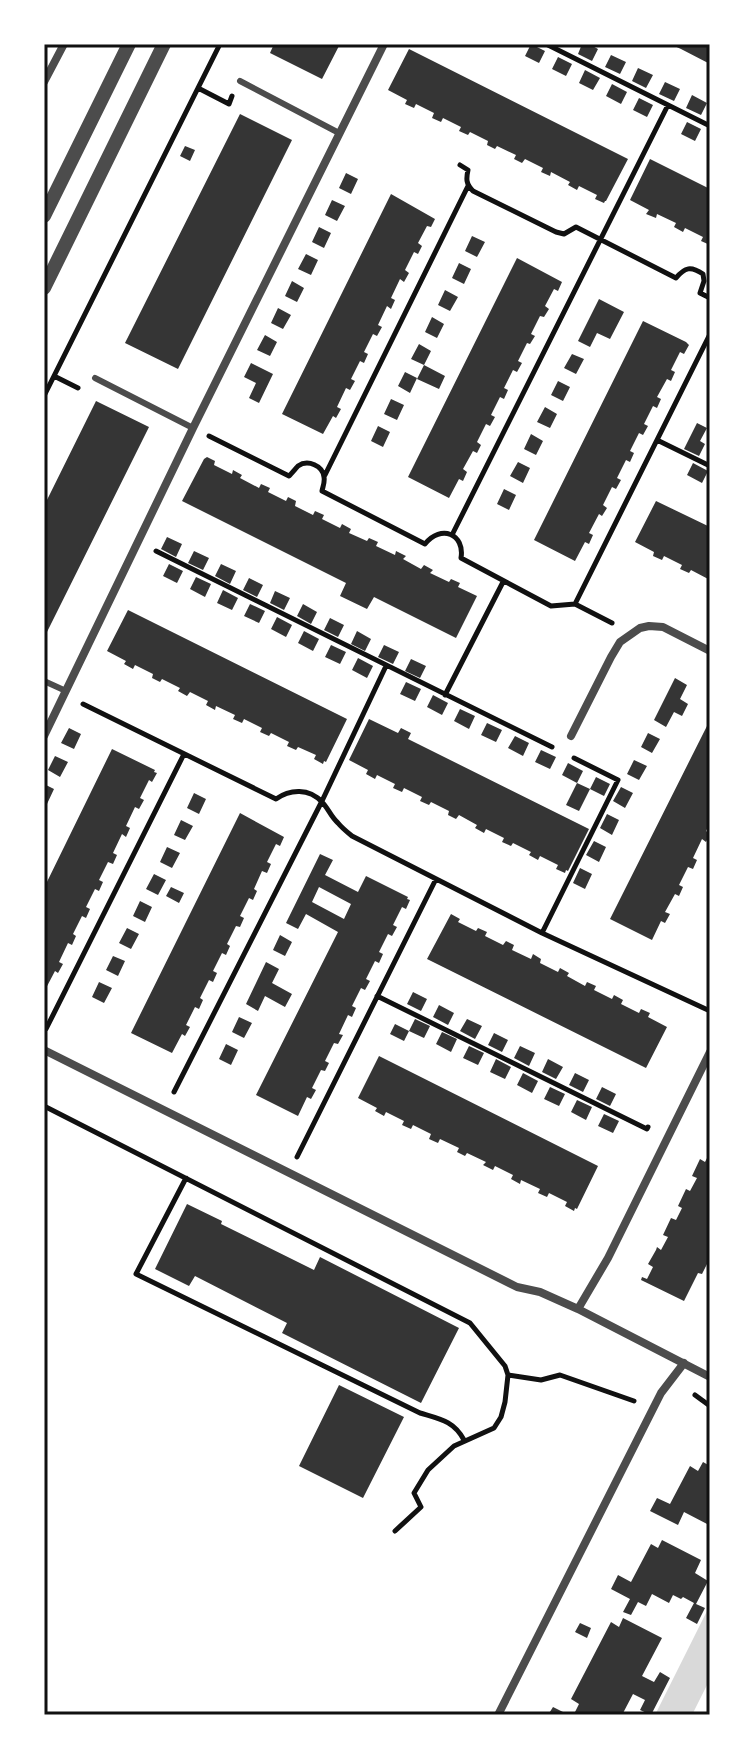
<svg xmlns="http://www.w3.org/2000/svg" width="754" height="1759" viewBox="0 0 754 1759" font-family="'PT Sans Narrow',sans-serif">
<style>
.water{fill:#d9d9d9}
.building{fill:#353535;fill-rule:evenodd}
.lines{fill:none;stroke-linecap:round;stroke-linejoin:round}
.path{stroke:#111;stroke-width:5}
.service{stroke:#4c4c4c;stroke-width:6}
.minor{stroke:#4c4c4c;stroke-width:8}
.tertiary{stroke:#4c4c4c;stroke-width:14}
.neatline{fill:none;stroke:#111;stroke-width:3}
</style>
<rect width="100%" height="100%" fill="#fff"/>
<path class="water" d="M710,1605V1679L692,1715H655Z"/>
<path class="building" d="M274,44H340L322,79L270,53Z
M531,44L545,51L539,63L525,56Z
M582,44H589L598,49L592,61L578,54Z
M670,44H710V64L681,49Z
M409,49L628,159L606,201H605L604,203L595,199L597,195L579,186L577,190L568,185L570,182L551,172L550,176L541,172L543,168L525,159L522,163L514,159L516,155L497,146L495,149L487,145L488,141L470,132L468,135L459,131L461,127L443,118L441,122L432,118L434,113L416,104L414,108L405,104L407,100L388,90Z
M611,55L626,62L620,74L605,67Z
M558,57L572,64L566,76L552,69Z
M638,68L653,75L646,88L632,81Z
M585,70L600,78L593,90L579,83Z
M665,82L680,89L674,101L659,94Z
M612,84L627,92L621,104L606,96Z
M692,95L707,103L701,115L686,108Z
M639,98L653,105L647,117L633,110Z
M240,114L292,140L178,369L125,343Z
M687,122L701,129L695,141L681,134Z
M185,146L195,150L190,161L180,156Z
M650,159L710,189V245L701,241L703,237L685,228L683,232L674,227L676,223L657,214L656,218L646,214L649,210L630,200Z
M346,173L358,179L351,194L339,188Z
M391,194L435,219L431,227L427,226L418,243L422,246L418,254L414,252L405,270L409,273L404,282L400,279L391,298L395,300L391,309L387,306L378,325L382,327L377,336L373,334L364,352L368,354L364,363L360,361L351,379L355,381L350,390L346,388L337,407L341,409L336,418L333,416L323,434L282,414Z
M332,200L345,206L337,221L325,215Z
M319,227L331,233L324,248L312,242Z
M472,236L485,242L477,257L465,251Z
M306,254L318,260L311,275L298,269Z
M517,258L562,282L558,291L554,289L545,306L549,309L544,317L540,316L531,334L535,336L530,344L527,343L518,361L522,363L517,372L513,370L504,388L508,390L504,399L500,397L491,415L495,417L490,426L486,424L477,442L481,445L477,453L473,451L463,469L467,472L463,481L459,479L449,498L408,477Z
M459,263L471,269L464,284L452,278Z
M292,281L304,288L297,302L285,296Z
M445,290L458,297L450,311L438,305Z
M599,299L624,312L610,339L597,333L590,347L578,341Z
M278,308L291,315L283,329L271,323Z
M432,317L444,324L437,338L425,332Z
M643,321L686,342L689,345L684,354L680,352L671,370L675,372L671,381L667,379L657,397L661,399L657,408L653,406L644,424L648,426L643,435L639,433L630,451L634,453L630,462L626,460L617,478L621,480L616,489L612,487L603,505L607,508L602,516L599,514L589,533L593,535L589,544L585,542L575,561L534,540Z
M265,335L277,342L270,356L257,350Z
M419,344L431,351L424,365L411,359Z
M572,354L584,359L576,374L564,368Z
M251,363L273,374L259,403L249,398L256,383L244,377Z
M424,365L445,376L439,389L417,379Z
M405,372L417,378L410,393L398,386Z
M558,381L570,387L563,401L551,395Z
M391,399L404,405L397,420L384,414Z
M96,401L149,427L46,634L44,633V506Z
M545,407L557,414L550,428L537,422Z
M697,423L707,428L700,441L705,444L699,456L684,449Z
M378,426L390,432L383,447L371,441Z
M531,434L543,441L536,455L524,449Z
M207,457L215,461L214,465L232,474L233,470L242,475L240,478L259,488L261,484L270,488L268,492L286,501L288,497L296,501L295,506L313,515L315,511L324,515L322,519L340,528L342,524L351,529L349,533L367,541L369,538L378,542L376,546L395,555L396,551L406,556L403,559L421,569L424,565L433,570L430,573L449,582L451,579L460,583L458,587L477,596L456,638L374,597L367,609L340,596L346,583L182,501L204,459Z
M518,462L530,468L523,483L510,476Z
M693,463L708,471L702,483L687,475Z
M504,489L516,495L509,510L497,504Z
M656,501L710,527V580L691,570L689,573L680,569L682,565L664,556L662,560L653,556L654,552L635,542Z
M167,537L182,544L176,557L161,549Z
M194,551L209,558L203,570L188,563Z
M169,564L183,571L177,583L163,576Z
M221,564L236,571L230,584L215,576Z
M196,577L211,584L205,597L190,589Z
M249,578L263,585L257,597L243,590Z
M223,590L238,598L232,610L217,603Z
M275,591L290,598L284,610L270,603Z
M250,604L265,611L259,623L244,616Z
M303,604L317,612L311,624L297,616Z
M128,610L347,719L326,762L324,761L323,764L314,759L316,755L298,747L296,750L287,746L289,742L271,733L269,736L260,732L262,728L244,719L242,723L233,719L235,715L216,706L215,710L206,705L208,701L190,692L187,696L178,691L180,688L162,679L160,682L152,678L153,674L135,665L133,669L124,664L126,661L107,651Z
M277,617L292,625L286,637L271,629Z
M330,618L344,625L338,637L324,630Z
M304,631L319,639L313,651L298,643Z
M357,631L371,639L365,651L351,644Z
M331,645L346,652L340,664L325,657Z
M384,645L399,652L393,664L378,657Z
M358,658L373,666L367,678L352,670Z
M411,659L426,666L420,678L405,671Z
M675,678L687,685L680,699L688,704L682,716L674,712L666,727L654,720Z
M406,682L421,689L415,701L400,694Z
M433,695L448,703L442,715L427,707Z
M460,709L475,716L469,729L454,721Z
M369,719L398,733L401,728L411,733L408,739L589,829L568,871L566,870L565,873L556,869L558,865L540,856L538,860L529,855L531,852L513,843L511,846L502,842L504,838L486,829L484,833L475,828L477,825L459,815L456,819L448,815L449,811L431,802L429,805L420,801L422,797L404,788L402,792L393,788L395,784L377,775L375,779L366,774L368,770L349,760Z
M710,720V823L706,831L710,834L706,842L702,839L693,858L697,860L693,869L688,867L679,885L683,887L679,896L675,894L665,912L670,914L665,923L661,921L652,940L610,919Z
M487,723L502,730L496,742L481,735Z
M69,728L81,734L74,749L61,743Z
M648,733L660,739L652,753L641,747Z
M515,736L529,743L523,756L508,748Z
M112,749L155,770L154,772L157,773L152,782L149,780L140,798L144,800L139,809L135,807L126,826L130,828L126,837L122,834L113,853L117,855L113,864L108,862L99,880L103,882L99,891L95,889L86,907L90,909L86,918L82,916L73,934L76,936L72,945L68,943L59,962L63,964L58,973L55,971L44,992V888Z
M541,750L556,757L550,769L535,762Z
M55,756L68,762L60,777L48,770Z
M634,760L647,766L639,780L627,774Z
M568,763L583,771L577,783L562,775Z
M596,777L610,784L604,796L590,789Z
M577,783L590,789L579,811L566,805Z
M44,784L54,789L47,804L44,802Z
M621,787L633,793L625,808L613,801Z
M194,793L206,799L199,814L187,808Z
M240,813L284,837L280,846L276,844L267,862L271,864L267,873L262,871L254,889L257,891L253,900L249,898L240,916L244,918L240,927L236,926L227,944L230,946L226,955L222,953L213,971L217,973L213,982L209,980L200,998L203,1000L199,1009L195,1007L186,1025L190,1027L185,1036L182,1034L172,1053L131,1033Z
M607,814L619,820L612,835L600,828Z
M181,820L193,826L185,840L174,835Z
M594,841L606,847L599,862L586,855Z
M167,847L180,853L172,868L160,862Z
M320,854L333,860L325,875L358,892L366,876L408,897L407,899L410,900L406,909L402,907L393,925L397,927L392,936L388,934L379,952L383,954L379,963L375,961L366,979L370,981L365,990L361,988L352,1006L356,1008L352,1017L348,1015L339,1034L343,1035L338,1044L334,1043L325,1061L329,1063L325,1071L321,1070L312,1088L316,1090L311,1099L307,1097L298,1116L256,1095L338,932L306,914L298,929L286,923ZM319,887L351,904L344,919L312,902Z
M580,868L592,874L585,889L573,883Z
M154,874L166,880L158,895L146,889Z
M171,887L184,893L179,903L166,896Z
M140,901L152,907L145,922L133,916Z
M451,914L460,919L458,922L476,931L478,928L487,932L485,936L503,945L506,941L514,945L512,950L531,959L533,954L541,959L540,963L558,972L560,968L569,973L567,976L585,986L587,982L596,986L594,990L612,999L614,995L623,1000L621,1004L639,1013L641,1009L650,1013L648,1017L667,1027L646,1068L427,959Z
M127,928L139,934L131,949L119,943Z
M280,935L292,942L285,956L273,950Z
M113,956L125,961L118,976L106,970Z
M266,962L279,969L272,983L292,994L285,1007L265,996L258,1011L246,1004Z
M99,982L112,988L104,1003L92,997Z
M413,992L427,999L421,1011L407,1004Z
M439,1005L454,1013L448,1025L433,1017Z
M239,1017L252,1023L244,1038L232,1032Z
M415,1019L430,1026L424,1038L409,1031Z
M467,1019L482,1026L475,1039L460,1031Z
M395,1024L409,1031L404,1041L390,1034Z
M442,1032L457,1039L451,1052L436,1044Z
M494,1033L508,1040L502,1052L488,1045Z
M226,1044L238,1050L231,1065L219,1059Z
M469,1046L484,1053L478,1065L463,1058Z
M520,1046L535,1053L529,1066L514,1058Z
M379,1056L598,1166L577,1209L575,1208L574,1211L565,1206L567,1202L549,1193L547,1197L538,1193L540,1189L521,1180L520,1184L511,1179L513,1175L495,1166L493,1170L483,1165L486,1162L467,1153L465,1156L457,1152L459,1148L440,1139L438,1143L429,1139L431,1134L413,1125L411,1129L402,1125L404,1121L386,1112L384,1116L375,1111L377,1108L358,1098Z
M496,1059L511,1067L505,1079L490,1072Z
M548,1059L563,1067L556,1079L542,1072Z
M523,1073L538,1081L532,1093L517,1085Z
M575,1073L589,1080L583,1092L569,1085Z
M550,1087L565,1094L559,1106L544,1099Z
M602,1087L616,1094L610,1106L596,1099Z
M577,1100L592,1107L586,1120L571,1112Z
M604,1114L619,1121L613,1133L598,1126Z
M710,1152V1258L702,1274L698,1273L684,1301L641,1280L642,1277L647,1279L653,1267L648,1264L656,1250L657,1247L661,1250L668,1237L663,1235L671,1218L676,1220L682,1208L678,1206L686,1189L690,1191L697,1178L692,1176L700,1159L705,1162Z
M187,1204L222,1221L221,1224L314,1270L320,1257L459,1328L421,1403L282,1333L287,1323L195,1276L189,1286L155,1269Z
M339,1385L404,1417L363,1498L299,1466Z
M703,1462L710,1466L709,1525L684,1512L678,1525L650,1511L657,1498L670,1504L690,1466L698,1471Z
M662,1540L701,1560L695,1573L708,1581L696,1604L705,1608L697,1624L686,1618L694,1603L683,1597L681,1599L673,1595L669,1603L652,1594L646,1606L638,1602L631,1615L623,1612L630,1599L611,1589L618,1575L631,1582L651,1544L658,1548Z
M623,1618L662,1638L642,1676L654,1682L660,1672L670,1678L651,1715L640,1710L645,1700L633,1694L622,1715H582L575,1712L579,1704L571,1699L611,1622L619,1627Z
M580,1623L591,1628L587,1638L575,1632Z
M553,1707L569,1715H548Z"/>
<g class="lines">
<path class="path" d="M546,44L710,126
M198,88L229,104L232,96
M460,165L468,170C466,179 466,184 473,191L556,232L564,234L576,227L676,278C685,267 691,266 703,274L704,281L700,293L710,298
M54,376L78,388
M44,396L220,44
M209,436L289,476C291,474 297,467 298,466C308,459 323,466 324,477C325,482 323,486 322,491L425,544C441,524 465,534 461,558L551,606L575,604L612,623
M657,440L710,466
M325,475L468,186
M452,535L668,105
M156,551L552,747
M575,604L710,334
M445,695L503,582
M83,704L276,799C290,789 309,788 322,802C328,808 331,817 338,823C342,828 347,832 352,836L542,933L710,1011
M542,933L618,780L574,758
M377,996L647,1129L648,1127
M46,1029L184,754
M174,1092L322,801L386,666
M44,1106L470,1323L505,1366L508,1375L505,1402L501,1417L494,1428L454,1446L428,1470L414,1493L421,1507L395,1531
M297,1157L436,879
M186,1178L136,1274L420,1413C440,1419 454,1421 464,1440
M508,1375L541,1380L560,1375L634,1401
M695,1395L710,1406"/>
<path class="service" d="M240,81L339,133
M95,378L193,428
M44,681L66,691"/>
<path class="minor" d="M44,82L64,44
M44,736L193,428L384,44
M571,736L611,657L620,642L640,628L649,626L663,627L710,651
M44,1050L517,1287L540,1292L578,1309L710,1377
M578,1309L608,1258L710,1052
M498,1715L661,1393L684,1363"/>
<path class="tertiary" d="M44,216L129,44
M44,288L164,44"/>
</g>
<rect width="754" height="1759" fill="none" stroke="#ffffff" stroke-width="92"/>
<rect x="46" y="46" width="662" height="1667" class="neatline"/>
</svg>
